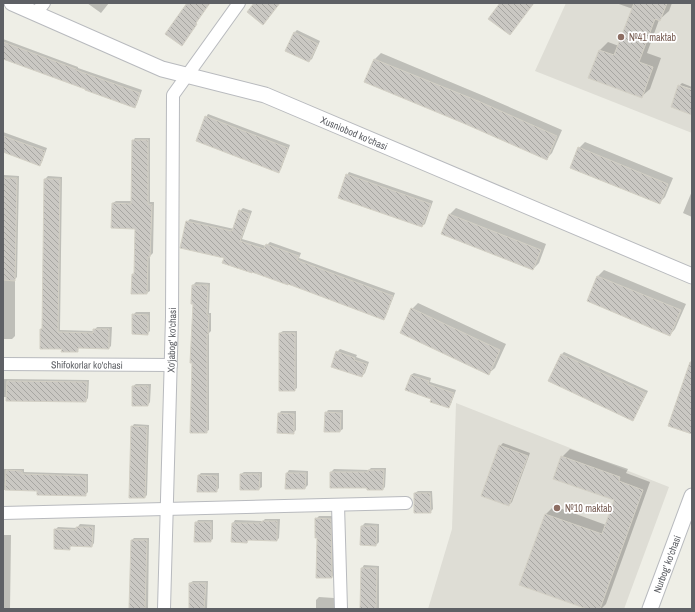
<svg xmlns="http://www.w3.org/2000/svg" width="695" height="612" viewBox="0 0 695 612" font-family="'Archivo Narrow',sans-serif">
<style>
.education{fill:#deddd5}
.shadow{fill:#0003}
.building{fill:url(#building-back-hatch);stroke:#d3d0c5}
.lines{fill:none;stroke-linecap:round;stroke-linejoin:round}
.minor-casing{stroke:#b8babe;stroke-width:14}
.tertiary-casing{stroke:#b8babe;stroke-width:17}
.minor{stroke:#fff;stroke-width:12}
.tertiary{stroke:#fff;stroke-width:15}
.education-dot{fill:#8d6e63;stroke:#fff;stroke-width:1.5}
.labels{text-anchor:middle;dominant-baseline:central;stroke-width:3.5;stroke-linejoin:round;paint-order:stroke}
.education-label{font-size:10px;fill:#785e54;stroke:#fff;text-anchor:start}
.street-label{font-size:10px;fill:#5e6065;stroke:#fff}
</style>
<defs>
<pattern id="building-back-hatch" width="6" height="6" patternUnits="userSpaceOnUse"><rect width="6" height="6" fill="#cac8c3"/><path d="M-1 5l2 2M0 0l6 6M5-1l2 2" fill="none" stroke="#a7a6a2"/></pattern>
</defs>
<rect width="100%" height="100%" fill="#eeeee6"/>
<path class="education" d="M566,3H692V133L535,71Z
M456,403L669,487L624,609H428L452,529Z"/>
<path class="shadow" d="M87,3H109L101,13Z
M616,3H672L669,11L659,20L647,53L661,58L650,89L641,97L600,50L608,42L619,46L633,9Z
M297,30L320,41L312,59L309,61L294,33Z
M3,39L78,67V68L142,90L137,104L135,107L3,58Z
M381,53L484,96L562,130L552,153L546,159L454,118L366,82L375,59Z
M682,83L692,87V89L680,85Z
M208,114L290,145L281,169L278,171L206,117Z
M3,132L47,148L42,162L40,165L3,152Z
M135,138H150V202H154L153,253L150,256V291L147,293L133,275L135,272L136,228L113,203L116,201H132L133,141Z
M585,142L673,178L665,197L659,203L579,148Z
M349,172L433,201L425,224L422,226L347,175Z
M4,175L19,176L17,277L15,279V336L12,339H3V177Z
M48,176L62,177L60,330L94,331L97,327H112L111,346L109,348L80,347L77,351L63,348L41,329L43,327L45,179Z
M692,191V217L683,213Z
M243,208L252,211L242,239L266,246L270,242L301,253L299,258L395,293L386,316L384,319L225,257L187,222L190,219L234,229L240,211Z
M456,208L546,244L539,263L533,269L442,234L450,214Z
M604,270L686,304L675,329L670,335L588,301L598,276Z
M196,282L210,283L209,313H211V331L209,333V430L206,432L193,285Z
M418,303L506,344L495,368L489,373L412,309Z
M136,312H150V331L147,334L133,315Z
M283,331H297V388L294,390L280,333Z
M340,349L357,355L356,357L369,362L365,373L362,376L337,352Z
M564,352L648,391L635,417L633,419L561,355Z
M414,373L431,378L430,382L456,390L451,404L449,407L433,398L411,375Z
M3,379L89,380L88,398L86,401L3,397Z
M136,384H151L150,402L148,405L133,386Z
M328,410H343V429L340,431L326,413Z
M281,411H296V430L293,433L279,414Z
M134,424L149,425L147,495L145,497L132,427Z
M503,443L530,453L512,502L509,505L500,446Z
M570,449L628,469L626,473L650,482L606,604L601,609H590L521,585L546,514L554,506L606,525L615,500L562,457Z
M371,468H386L385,487L383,489L368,487L331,472L334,469L369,470Z
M3,469H24V472L88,474V492L85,495L38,490H3Z
M289,470L308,471V485L305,488L287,473Z
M244,472H262V487L259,489L241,474Z
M201,473H219V488L216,491L198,476Z
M418,491H432L433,509L430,512L415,493Z
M319,516H333L334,575L332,577L318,537L316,519Z
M265,519H280L279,538L277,540L249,539L247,542L233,523L235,520L263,521Z
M198,520H213V539L210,541L196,523Z
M365,523L379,524V542L376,545L361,544L362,526Z
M80,524L95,525L94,543L92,546L72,545L69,548L55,530L58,527L77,528Z
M3,535H11L10,609H3Z
M134,538H149L148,609H130L132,540Z
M364,565L379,566V609H362V568Z
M193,581H208L207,609H189L190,583Z
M319,597L334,598V609H316V600Z"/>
<path class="building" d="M187,3H210L196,23L197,24L182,46L165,34Z
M254,3H280L263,25L247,12Z
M500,3H534L510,35L488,19Z
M634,3H667L660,21L655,19L639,62L653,67L642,98L588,78L599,50L614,55Z
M294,32L318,44L309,62L285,51Z
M3,42L76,69V70L140,93L135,108L85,90V89L3,59Z
M374,59L478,101L557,136L547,160L463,123L364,82Z
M678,85L692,90V115L671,107Z
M205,116L288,148L279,173L196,141Z
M3,136L45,151L40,166L3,152Z
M132,140H148V204L152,205L150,257H148L147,294H131L132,274H134L135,229L111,228L112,203L131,204Z
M578,147L668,184L660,204L570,168Z
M346,174L431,204L422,227L338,198Z
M3,178H17L15,281L3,280Z
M44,179H60L58,332L93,333V329H109V349L78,348V352H61L62,349H40V329H42Z
M239,210L250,214L240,241L264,249L266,244L299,256L297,260L393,296L384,320L288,284V285L252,272V273L222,263L224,258L180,248L186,221L232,231Z
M449,214L541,250L533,270L441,234Z
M597,276L681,310L670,336L587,301Z
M192,285H208L207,315H209L208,335H207V433H190L192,363H190L193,304H191Z
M411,308L500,350L489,375L400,333Z
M132,314L148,315V335L132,334Z
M279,333H295V391H279Z
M336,351L355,358L354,360L367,364L362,377L331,367Z
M561,354L646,393L633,421L548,381Z
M690,362H692V434L668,426Z
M411,375L429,381L428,384L454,393L449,408L430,402L431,399L405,390Z
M7,381L87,382L86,402L6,401Z
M132,386H148V406H132Z
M325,412L341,413L340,432H324Z
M278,413L294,414V434L277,433Z
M131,426L147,427L145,498H129Z
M499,445L528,456L509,506L481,496Z
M561,456L620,477L619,481L643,490L600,609H587L519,585L545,514L602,534L614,500L553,479Z
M6,470L22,471V474L86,476V496L37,495V491L5,490Z
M368,470H384L383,490H367V488H330V472H368Z
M286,473H306L305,489H285Z
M240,474H260L259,490H240Z
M198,475L217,476V492H197Z
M414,493H430L431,513H414Z
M315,518L331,519L332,578H316L317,538H315Z
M262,521H277V541L248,540L247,543L231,542L232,523H261Z
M195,522H211V542H194Z
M361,526H377L376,546L360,545Z
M76,527H93L92,547L70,546V550L54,549V529L76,530Z
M131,540H147L145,609H129Z
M361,568H377L376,609H360Z
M189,583H206L204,609H189Z"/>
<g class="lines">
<defs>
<g id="minor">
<path d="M36,13L44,3"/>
<path id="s1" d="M3,364L171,365"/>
<path d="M338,505L341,609"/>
<path d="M3,513L406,503"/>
<path id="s2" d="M164,609L172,317L173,95L239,3"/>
</g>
<g id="tertiary">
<path id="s3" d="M12,3L162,69L265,95L692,276"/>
<path id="s4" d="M650,609L692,496"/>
</g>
</defs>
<use href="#minor" class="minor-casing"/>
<use href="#tertiary" class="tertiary-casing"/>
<use href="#minor" class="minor"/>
<use href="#tertiary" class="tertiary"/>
</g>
<g class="education-dot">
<circle cx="621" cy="37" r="4"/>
<circle cx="557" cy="508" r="4"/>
</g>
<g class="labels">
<g class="education-label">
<text x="629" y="37">№41 maktab</text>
<text x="565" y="508">№10 maktab</text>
</g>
<g class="street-label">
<text stroke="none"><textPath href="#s3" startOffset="367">Xusniobod ko'chasi</textPath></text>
<text stroke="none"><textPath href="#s2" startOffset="269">Xo'jabog' ko'chasi</textPath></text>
<text stroke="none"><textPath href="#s1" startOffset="84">Shifokorlar ko'chasi</textPath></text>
<text stroke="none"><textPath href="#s4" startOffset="48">Nurbog' ko'chasi</textPath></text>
</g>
</g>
<rect width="695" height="612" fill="none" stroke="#5e6065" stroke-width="8"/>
</svg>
